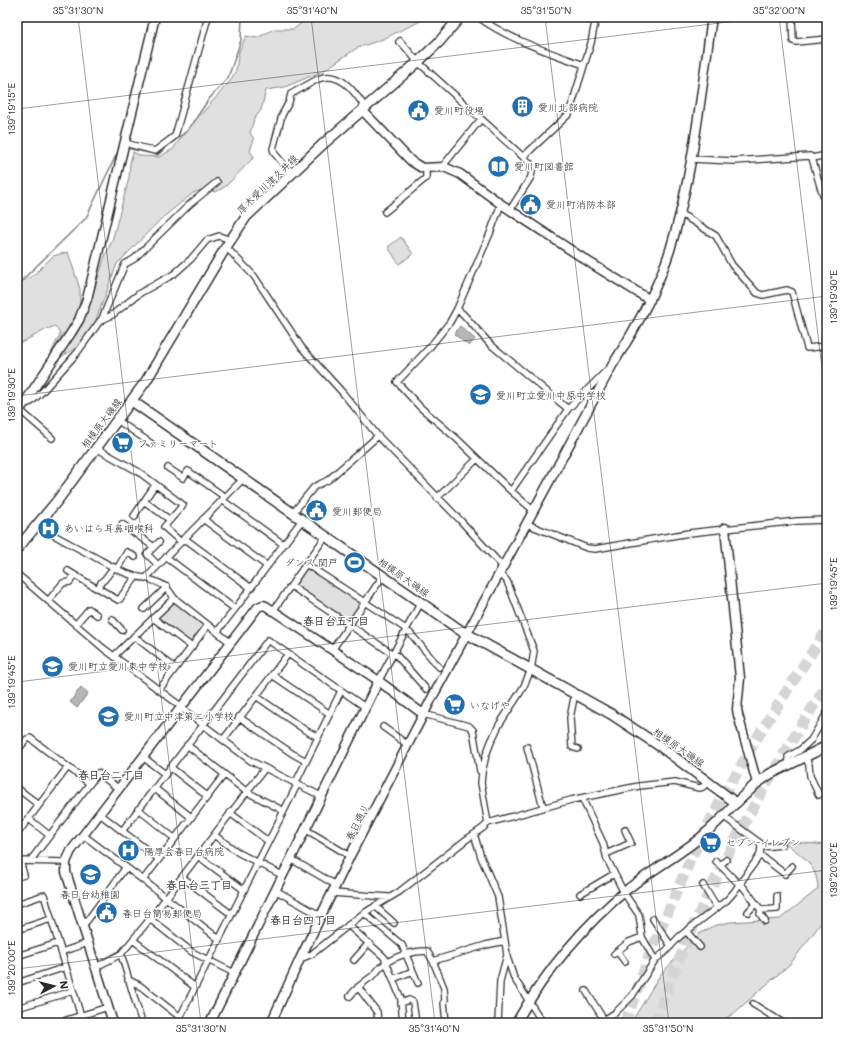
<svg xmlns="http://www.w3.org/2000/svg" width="844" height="1040" viewBox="0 0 844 1040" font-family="Mali,'Klee One',sans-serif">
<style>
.green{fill:#e0e0e0;stroke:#868686}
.water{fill:#b6b6b6;stroke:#7e7e7e}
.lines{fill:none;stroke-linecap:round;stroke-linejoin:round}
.stream{stroke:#7e7e7e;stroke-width:1.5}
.highway-tunnel{stroke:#d5d5d5;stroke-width:11;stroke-dasharray:11 5.5;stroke-linecap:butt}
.street-casing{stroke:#2b2b2b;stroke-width:8}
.secondary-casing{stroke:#2b2b2b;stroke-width:11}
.primary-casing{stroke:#2b2b2b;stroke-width:12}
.street{stroke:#fff;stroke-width:5.5}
.secondary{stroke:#fff;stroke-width:8}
.primary{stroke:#fff;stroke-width:9}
.ticks{fill:none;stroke:#2b2b2b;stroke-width:1;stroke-opacity:0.45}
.labels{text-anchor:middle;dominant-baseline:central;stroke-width:3;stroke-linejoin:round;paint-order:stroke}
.poi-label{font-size:10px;fill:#2b2b2b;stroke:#fff;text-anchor:start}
.street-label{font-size:10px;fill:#2b2b2b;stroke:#fff}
.neighbourhood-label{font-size:11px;font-weight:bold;fill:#2b2b2b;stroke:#fff}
.neatline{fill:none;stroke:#2b2b2b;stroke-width:1.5}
.ticks-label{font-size:10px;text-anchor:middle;fill:#2b2b2b}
</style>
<rect width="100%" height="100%" fill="#fff"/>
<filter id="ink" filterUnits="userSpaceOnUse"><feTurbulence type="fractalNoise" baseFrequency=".025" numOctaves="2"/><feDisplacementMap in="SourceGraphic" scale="8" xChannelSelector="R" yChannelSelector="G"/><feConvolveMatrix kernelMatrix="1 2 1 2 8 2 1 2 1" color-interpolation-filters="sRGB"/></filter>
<g filter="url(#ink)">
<path class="green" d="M312,17H429L383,39L357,48L323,71L285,87L266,90L261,110L254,119L250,133L254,139L250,151L254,157L226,186L216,192L204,189L193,193L161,219L117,264L94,325L77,347L61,357L59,356L69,338L63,333L53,353H51L60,334L55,326L45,330L17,345V284L34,275L53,256L68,252L80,289V307L85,311L91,300L105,256L112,241L129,178L130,163L133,152L141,156L159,157L173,149L183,135L231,80L236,70L239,51L246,36L257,38L274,29H294L305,20Z
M401,237L413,254L399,264L388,247Z
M307,567L362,601L348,623L294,585Z
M174,600L206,626L191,644L157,617Z
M783,841L827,845V919L822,922L790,964L733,1014L717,1023H631L660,975L699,934L713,926L730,922L780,919L818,889C817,863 801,856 783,841Z"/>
<path class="water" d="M460,326L475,339L469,346L454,334Z
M81,687L88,693L77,708L70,702Z"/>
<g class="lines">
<path class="stream" d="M126,148L158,155L164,149L188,130L209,99L228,78L241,40L242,17
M17,285L86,218L120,147"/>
<path class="highway-tunnel" d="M625,1023L648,959L692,856L720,802L763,728L827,629
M655,1023C697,903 758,791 827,685"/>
<defs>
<path id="street" d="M478,17C510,40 548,52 584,65
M644,17L652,18
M792,17L793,41L796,42L827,39
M399,42L400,41L418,62L530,163L532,171L531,177L510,210
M125,143L155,151L175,136L208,17
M523,157L569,114L591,43L596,17
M812,158L827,155
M691,159L734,161L810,156L812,158L820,186L827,205
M444,167L446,162L481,119
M292,174L275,154L273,149L282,115L289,102L291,94L318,79C340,70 354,91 365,107
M501,204L489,236L457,309L450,322L429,348L397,382L420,407L457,439L511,491L534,511
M385,212L426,178V168
M679,214L686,217L716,236L732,265L757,293L763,295L787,290L792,292L807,348L827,346
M226,247L254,276L302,348L342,392L378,436
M457,309L463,314L490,344L568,409L607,370
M101,321L125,264L134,259L190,204L217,182
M17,401L23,405L31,402L42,392L77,353L100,321L112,315L140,293L174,274L191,259L207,240L219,236L231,240
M20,410L52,438
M117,420L152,444
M96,448L139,472L183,505L164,527L181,542
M168,468L183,478L188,471L225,497
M155,485L144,501L170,520
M511,491L568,409
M437,498L477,459
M222,500L283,544
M293,513L314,487L328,480L378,436L460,520L503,567L501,574L507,581L534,651L531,670L523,688L499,725L491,742L486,755L482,773L481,783L488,823
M135,517L134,516L144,501
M203,519L267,566
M122,524L154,547
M527,524L587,548L595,549L689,533L797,521L827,520
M38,525C55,537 71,544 89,554C107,563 126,577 146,578
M184,538L251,588
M166,557L235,609L302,520
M306,564L326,536
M158,565L147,554L159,542
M117,569L127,552L135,557
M68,571L96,588H98L118,600L120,599L123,594L136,577
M17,574L103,648L159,690L208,625
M291,586L393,654
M98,588L102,581L104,580L114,567
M174,598C165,583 161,584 146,578L181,542L243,479
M48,601L63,583L70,582L74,575
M144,609L167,587
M273,611L306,564L406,629
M153,618L192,647
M112,619L122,630
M76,624L89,609L97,615
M217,632L235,609
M410,633L439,667
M134,636L175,668
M332,650L383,576
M114,656L174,598L231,643
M397,656L426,689
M272,675L330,714
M378,682L421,602
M159,690L182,707
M575,693L570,718L572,747L578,749
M256,696L305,730L318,737
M181,708L251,761L321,796
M423,714L469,726L473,730L480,771L482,772
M239,717L293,754L306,761
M383,727L408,745
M223,740L288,654
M187,745L247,792L284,811
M527,747L543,807
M17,751L27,739L30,738L68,767L17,834
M805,756L809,765L810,776L819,795
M143,757L165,774
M790,764L788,757L800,750L811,740L827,713
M68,767L89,783
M170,767L207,796
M295,784L341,691
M17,788L39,805
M154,788L191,817
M582,798L603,843L607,859L624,893L639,915L642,937L655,960
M138,809L174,838
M230,813L268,841
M100,814L122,831L268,640L365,707
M29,819L49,835
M305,829L350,856
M122,831L159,859
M474,834L481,857L498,897L505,941
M83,835L143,880
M214,835L239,853L282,875
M761,847L782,845
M606,854L631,843L625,830
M760,855L785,874L792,866
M198,856L244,890
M291,859L336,885
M17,861L66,862
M30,861L98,773L119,789
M716,861L740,885
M720,865L726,860
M17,877L24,875L20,861
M182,877L231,914
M741,884L761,910L777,909V896
M703,885L717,908
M275,890L321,916
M332,893L388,897
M580,894L614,874
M17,904L44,895L83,1023
M375,906L394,923
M761,910L760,914L765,921
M748,912L756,903
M364,913L402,945L418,983
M150,919L192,952L234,973
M653,919L671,946
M83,924L87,921L126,867
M348,925L384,957L401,999L403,1023
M17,930L51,919
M686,931L700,947
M219,939L143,880L224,775
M133,940L195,987
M617,951L625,962
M61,952L88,943
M121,954L142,1023
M614,954L629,942L642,937
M17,956L58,943
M507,957L514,978L543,1023
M300,959L312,954L364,913L399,892L467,839L483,828L488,823L571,800L639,786L675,782L699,788L703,787L708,781
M354,960L369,943
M433,961L444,988L445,1000L444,1002L446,1023
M96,967L121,954L150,919L265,768
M393,979L413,971
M128,980L139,985L180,1017
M17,983L66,967
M358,987L377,1012L378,1023
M586,991L604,1020
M350,996C357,987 365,981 374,975C377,972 379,968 382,966C394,956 412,951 427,951L433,961L486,945L505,941L507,955L500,981L498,1023
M401,1003L409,1000L413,1002L416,1023
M753,1004L783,1023
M17,1008L73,991
M17,1008L22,1023
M57,1023L108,1007
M177,1023L297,785
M394,1023L403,1022
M599,1023L615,1013L632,996L655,960L665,952L680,936L727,900L734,892L760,855L761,847L760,843L723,816"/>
<path id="secondary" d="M362,110L411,161L422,168L444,167L460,174L501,204L592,264L650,300
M17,414L71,333L79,320L87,299L155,17
M725,528L740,678L737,709L738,715L757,783
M113,1023L66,872V862L71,851L258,607L263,605L266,606L376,679L423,714
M210,1023L378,682
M271,1023L300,959L350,856L433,696L613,364C636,328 657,291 670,250C693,176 701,94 712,17
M516,1023C545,972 583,926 629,888C652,870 678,856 701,837C713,827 725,815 736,803"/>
<path id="primary" d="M132,401L460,630L611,714L661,747L736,803L757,783L770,774L827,746
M17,549L57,501L146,381L226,247L246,217L322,145L418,62L440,41L460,17"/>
</defs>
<use href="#street" class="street-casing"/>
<use href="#secondary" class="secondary-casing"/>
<use href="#primary" class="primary-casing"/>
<use href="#street" class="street"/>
<use href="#secondary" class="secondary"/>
<use href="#primary" class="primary"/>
</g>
</g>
<path class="ticks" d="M78,17L201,1023M311,17L435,1023M545,17L669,1023M779,17L827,409M17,109L769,17M17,396L827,296M17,682L827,583M17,969L827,870"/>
<defs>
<symbol id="building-disc" viewBox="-11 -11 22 22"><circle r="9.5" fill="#1f6fb2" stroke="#fff"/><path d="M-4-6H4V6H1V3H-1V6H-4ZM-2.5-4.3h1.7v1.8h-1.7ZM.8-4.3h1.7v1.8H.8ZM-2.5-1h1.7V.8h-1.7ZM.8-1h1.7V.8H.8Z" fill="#fff"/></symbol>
<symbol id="civic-disc" viewBox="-11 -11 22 22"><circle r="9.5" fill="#1f6fb2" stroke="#fff"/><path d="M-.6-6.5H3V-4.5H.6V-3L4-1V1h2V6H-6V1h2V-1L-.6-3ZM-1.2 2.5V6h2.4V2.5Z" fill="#fff"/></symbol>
<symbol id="library-disc" viewBox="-11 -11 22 22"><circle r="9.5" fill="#1f6fb2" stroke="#fff"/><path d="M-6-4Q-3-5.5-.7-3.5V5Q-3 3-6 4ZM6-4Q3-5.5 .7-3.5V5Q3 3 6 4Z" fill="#fff"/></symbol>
<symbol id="school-disc" viewBox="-11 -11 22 22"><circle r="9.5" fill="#1f6fb2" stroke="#fff"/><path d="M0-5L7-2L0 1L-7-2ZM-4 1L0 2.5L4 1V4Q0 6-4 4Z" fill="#fff"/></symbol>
<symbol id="supermarket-disc" viewBox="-11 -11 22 22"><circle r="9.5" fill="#1f6fb2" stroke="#fff"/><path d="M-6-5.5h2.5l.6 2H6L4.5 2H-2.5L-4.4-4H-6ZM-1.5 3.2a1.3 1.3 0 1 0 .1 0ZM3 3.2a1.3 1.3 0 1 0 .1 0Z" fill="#fff"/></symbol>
<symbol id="hospital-disc" viewBox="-11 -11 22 22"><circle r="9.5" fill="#1f6fb2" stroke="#fff"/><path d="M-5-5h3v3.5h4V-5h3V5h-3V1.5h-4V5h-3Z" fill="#fff"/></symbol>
<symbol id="stadium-disc" viewBox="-11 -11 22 22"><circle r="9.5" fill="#1f6fb2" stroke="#fff"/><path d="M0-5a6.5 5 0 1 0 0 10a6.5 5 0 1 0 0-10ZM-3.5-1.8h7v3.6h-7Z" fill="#fff"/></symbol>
</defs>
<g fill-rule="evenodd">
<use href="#building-disc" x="510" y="94" width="25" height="25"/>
<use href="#civic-disc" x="406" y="98" width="25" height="25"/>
<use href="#library-disc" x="486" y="154" width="25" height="25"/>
<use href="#civic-disc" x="518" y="192" width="25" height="25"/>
<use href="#school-disc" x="468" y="382" width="25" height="25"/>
<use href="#supermarket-disc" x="110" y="430" width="25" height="25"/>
<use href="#civic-disc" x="304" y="498" width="25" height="25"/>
<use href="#hospital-disc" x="36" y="516" width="25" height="25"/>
<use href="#stadium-disc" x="342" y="550" width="25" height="25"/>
<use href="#school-disc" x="40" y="654" width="25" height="25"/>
<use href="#supermarket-disc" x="442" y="692" width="25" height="25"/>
<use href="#school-disc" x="96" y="704" width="25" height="25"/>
<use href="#supermarket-disc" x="698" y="830" width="25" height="25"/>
<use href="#hospital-disc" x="116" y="838" width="25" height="25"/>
<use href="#school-disc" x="78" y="862" width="25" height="25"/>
<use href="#civic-disc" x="94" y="900" width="25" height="25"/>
</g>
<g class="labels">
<g class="poi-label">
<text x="538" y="107">愛川北部病院</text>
<text x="434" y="110">愛川町役場</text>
<text x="514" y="166">愛川町図書館</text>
<text x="546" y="204">愛川町消防本部</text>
<text x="496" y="395">愛川町立愛川中原中学校</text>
<text x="138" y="443">ファミリーマート</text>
<text x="332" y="511">愛川郵便局</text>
<text x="64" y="528">あいはら耳鼻咽喉科</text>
<text x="338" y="562" text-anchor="end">ダンス 関戸</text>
<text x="68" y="666">愛川町立愛川東中学校</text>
<text x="470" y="705">いなげや</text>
<text x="124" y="716">愛川町立中津第二小学校</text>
<text x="726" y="842">セブン-イレブン</text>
<text x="144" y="851">陽厚会春日台病院</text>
<text x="90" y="894" text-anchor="middle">春日台幼稚園</text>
<text x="122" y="913">春日台簡易郵便局</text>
</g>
<g class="street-label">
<text transform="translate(267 184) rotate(-44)">厚木愛川津久井線</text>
<text transform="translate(101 423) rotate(-53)">相模原大磯線</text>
<text transform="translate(404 577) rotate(35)">相模原大磯線</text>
<text transform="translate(679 747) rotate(35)">相模原大磯線</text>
<text transform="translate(357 822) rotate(-63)">春日通り</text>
</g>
<g class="neighbourhood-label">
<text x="336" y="620">春日台五丁目</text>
<text x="111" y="774">春日台二丁目</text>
<text x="199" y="884">春日台三丁目</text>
<text x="303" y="919">春日台四丁目</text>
</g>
</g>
<rect width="844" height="1040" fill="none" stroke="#fff" stroke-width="44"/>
<g transform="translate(54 986) rotate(83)" stroke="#ffffff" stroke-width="3" paint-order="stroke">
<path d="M0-3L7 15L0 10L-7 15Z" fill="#2b2b2b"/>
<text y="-6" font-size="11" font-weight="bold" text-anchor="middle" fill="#2b2b2b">N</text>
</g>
<rect x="22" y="22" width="800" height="996" class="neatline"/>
<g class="ticks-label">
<text x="78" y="14">35°31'30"N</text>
<text x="312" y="14">35°31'40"N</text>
<text x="546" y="14">35°31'50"N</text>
<text x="779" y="14">35°32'00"N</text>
<text transform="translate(11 109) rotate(-90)" y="4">139°19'15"E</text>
<text transform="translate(833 297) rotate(-90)" y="4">139°19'30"E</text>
<text transform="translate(11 395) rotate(-90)" y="4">139°19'30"E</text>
<text transform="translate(833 584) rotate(-90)" y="4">139°19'45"E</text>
<text transform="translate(11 682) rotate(-90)" y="4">139°19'45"E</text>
<text transform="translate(833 870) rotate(-90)" y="4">139°20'00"E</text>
<text transform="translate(11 968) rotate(-90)" y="4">139°20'00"E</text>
<text x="201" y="1032">35°31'30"N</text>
<text x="434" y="1032">35°31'40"N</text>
<text x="668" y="1032">35°31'50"N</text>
</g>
</svg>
